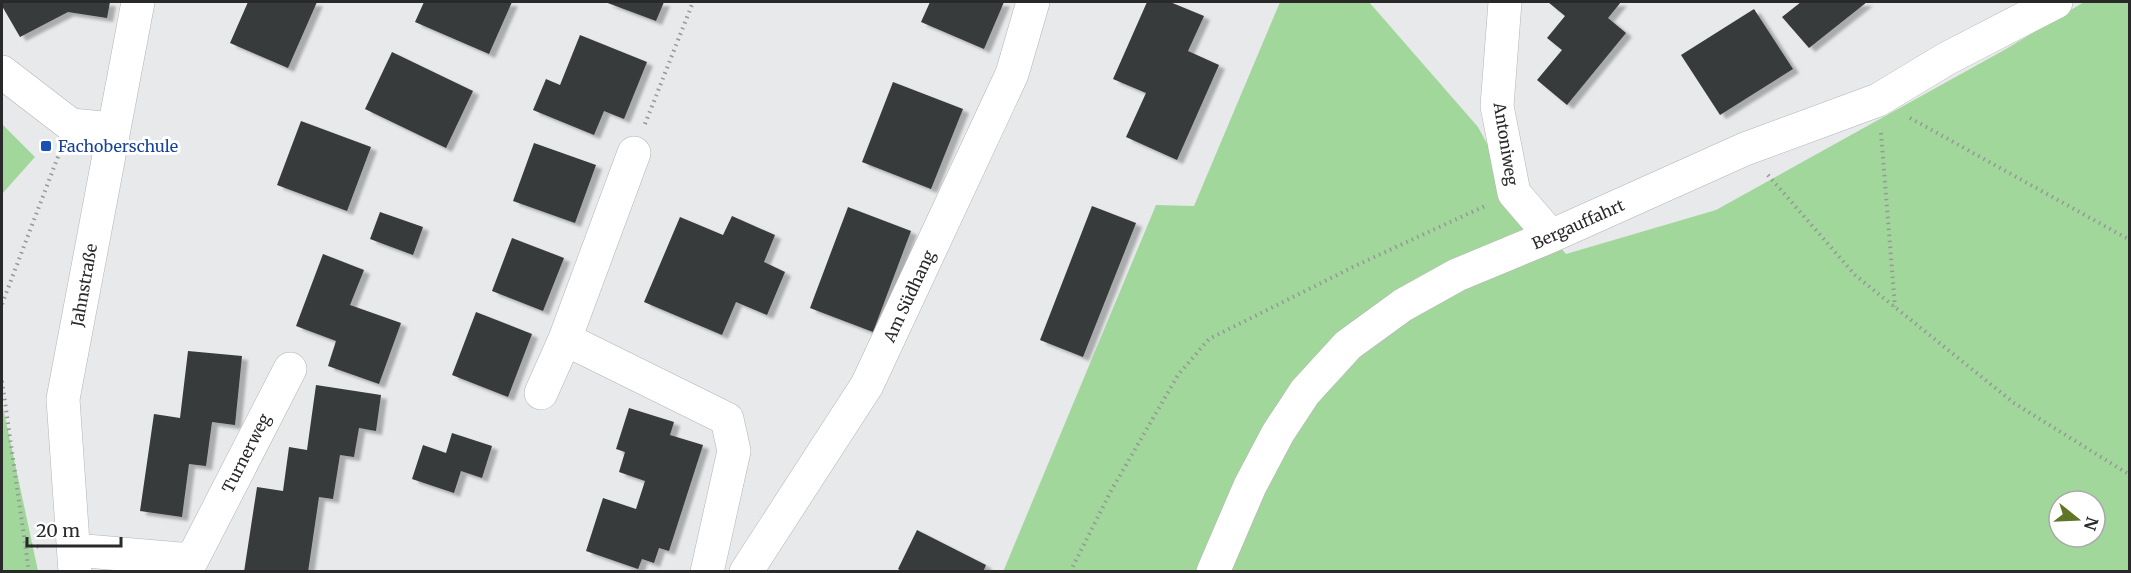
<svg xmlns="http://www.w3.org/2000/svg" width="2131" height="573" viewBox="0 0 2131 573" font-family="Merriweather,serif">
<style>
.green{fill:#a2d79c;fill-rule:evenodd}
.building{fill:#393a3b;filter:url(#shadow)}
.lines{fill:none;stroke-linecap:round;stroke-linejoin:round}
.street-casing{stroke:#b3b4b5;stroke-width:34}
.secondary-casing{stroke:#b3b4b5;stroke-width:34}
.path{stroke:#969798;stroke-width:4;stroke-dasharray:1.5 4.5;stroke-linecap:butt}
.street{stroke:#fff;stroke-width:33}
.secondary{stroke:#fff;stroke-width:33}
.transit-dot{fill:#1a4fb4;stroke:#fff;stroke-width:2}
.labels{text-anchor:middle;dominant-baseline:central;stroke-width:6;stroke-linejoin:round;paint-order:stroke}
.street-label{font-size:16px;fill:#292929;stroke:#fff}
.transit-label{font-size:16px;fill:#164399;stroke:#fff;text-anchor:start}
</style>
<defs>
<filter id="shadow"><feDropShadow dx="6" dy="4" stdDeviation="1.5" flood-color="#0004"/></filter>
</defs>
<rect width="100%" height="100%" fill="#e8e9eb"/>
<path class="green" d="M1280,2H1369L1478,127L1514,193L1566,254L1716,210L2006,49L2084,2H2129V571L1003,572L1156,205L1194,206ZM2059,501H2095V537H2059Z
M2,124L35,157L2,194Z
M2,403L38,571H2Z"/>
<path class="building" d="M2,2H110L107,18L68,12L20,37L2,6Z
M248,2H317L288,68L230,43Z
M424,2H512L489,54L415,22Z
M605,2H664L656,21Z
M930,2H1004L984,49L921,22Z
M1147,2H1170L1204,16L1188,51L1219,65L1177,160L1126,137L1146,93L1113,79Z
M1548,2H1621L1608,18L1626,33L1567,105L1537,80L1562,50L1547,38L1565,16Z
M1801,2H1867L1809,48L1782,17Z
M1754,9L1793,69L1720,115L1681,55Z
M580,35L647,62L624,119L604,111L594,135L533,110L546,79L560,85Z
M392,52L473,91L446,148L365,109Z
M893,82L963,109L931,189L862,162Z
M301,121L371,147L347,211L277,185Z
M534,143L596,165L575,223L513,201Z
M1092,206L1136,223L1083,357L1040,340Z
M848,207L911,231L873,332L810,308Z
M380,212L423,227L413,255L370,239Z
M732,216L775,235L764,262L785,272L767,315L736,302L722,335L644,302L680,217L723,235Z
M512,238L564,258L543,311L492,291Z
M323,254L364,270L350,305L401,323L379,384L328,366L336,341L296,326Z
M476,312L532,334L508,397L452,375Z
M188,351L242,356L235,425L212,422L206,466L189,464L182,517L140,511L154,414L180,418Z
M316,385L381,395L376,431L359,428L354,457L340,455L333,499L319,497L308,572H244L257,487L283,491L289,447L307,450Z
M629,408L674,422L670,435L703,445L669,551L659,548L654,563L642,559L638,569L586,551L603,498L636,509L645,481L619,472L625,452L616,449Z
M452,433L492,446L482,478L461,471L454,493L412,479L423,445L446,453Z
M917,530L986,565L983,572H903L898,569Z"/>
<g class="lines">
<defs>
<path id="street" d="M1505,2L1497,106L1514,193L1551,236
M2,72L71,125L113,129
M634,153L565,339L727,419L734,451L707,572
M541,393L565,339
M74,550L192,560L290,369
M746,572L867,385L1012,74L1033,2
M1213,572L1250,486L1278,433L1305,392L1348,345L1403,305L1457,275L1551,236L1745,149L1878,100L1946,59L2056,2"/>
<path id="secondary" d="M75,572L63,399L138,2"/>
</defs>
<use href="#street" class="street-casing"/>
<use href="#secondary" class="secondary-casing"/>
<path class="path" d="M1910,118L2130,240
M645,124L693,2
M1881,133L1895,307
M1768,175L1855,275L2014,403L2130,475
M2,304L59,154
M2,381L29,572
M25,545L43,547
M1070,572L1112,489L1178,375L1209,339L1357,265L1485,206"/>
<use href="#street" class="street"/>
<use href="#secondary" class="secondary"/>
</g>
<rect class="transit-dot" x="40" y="140" width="12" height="12" rx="3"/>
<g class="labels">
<g class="street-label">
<text transform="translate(1506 144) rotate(81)">Antoniweg</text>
<text transform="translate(1578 224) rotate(-24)">Bergauffahrt</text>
<text transform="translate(84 285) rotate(-80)">Jahnstraße</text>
<text transform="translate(909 296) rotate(-65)">Am Südhang</text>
<text transform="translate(246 453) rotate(-63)">Turnerweg</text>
</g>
<g class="transit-label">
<text x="58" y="146">Fachoberschule</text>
</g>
</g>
<rect width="2131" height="573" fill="none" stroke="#292929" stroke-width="6"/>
<g transform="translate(2077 519) rotate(108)"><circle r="28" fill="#ffffff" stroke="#a9a9a9" stroke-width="1.5"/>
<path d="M0-4.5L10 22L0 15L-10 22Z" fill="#607626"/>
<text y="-9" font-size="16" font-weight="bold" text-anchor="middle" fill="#292929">N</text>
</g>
<path d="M27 537v9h94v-9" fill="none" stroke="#292929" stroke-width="3"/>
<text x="36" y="537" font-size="18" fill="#292929" stroke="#ffffff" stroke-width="4.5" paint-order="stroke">20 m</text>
</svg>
